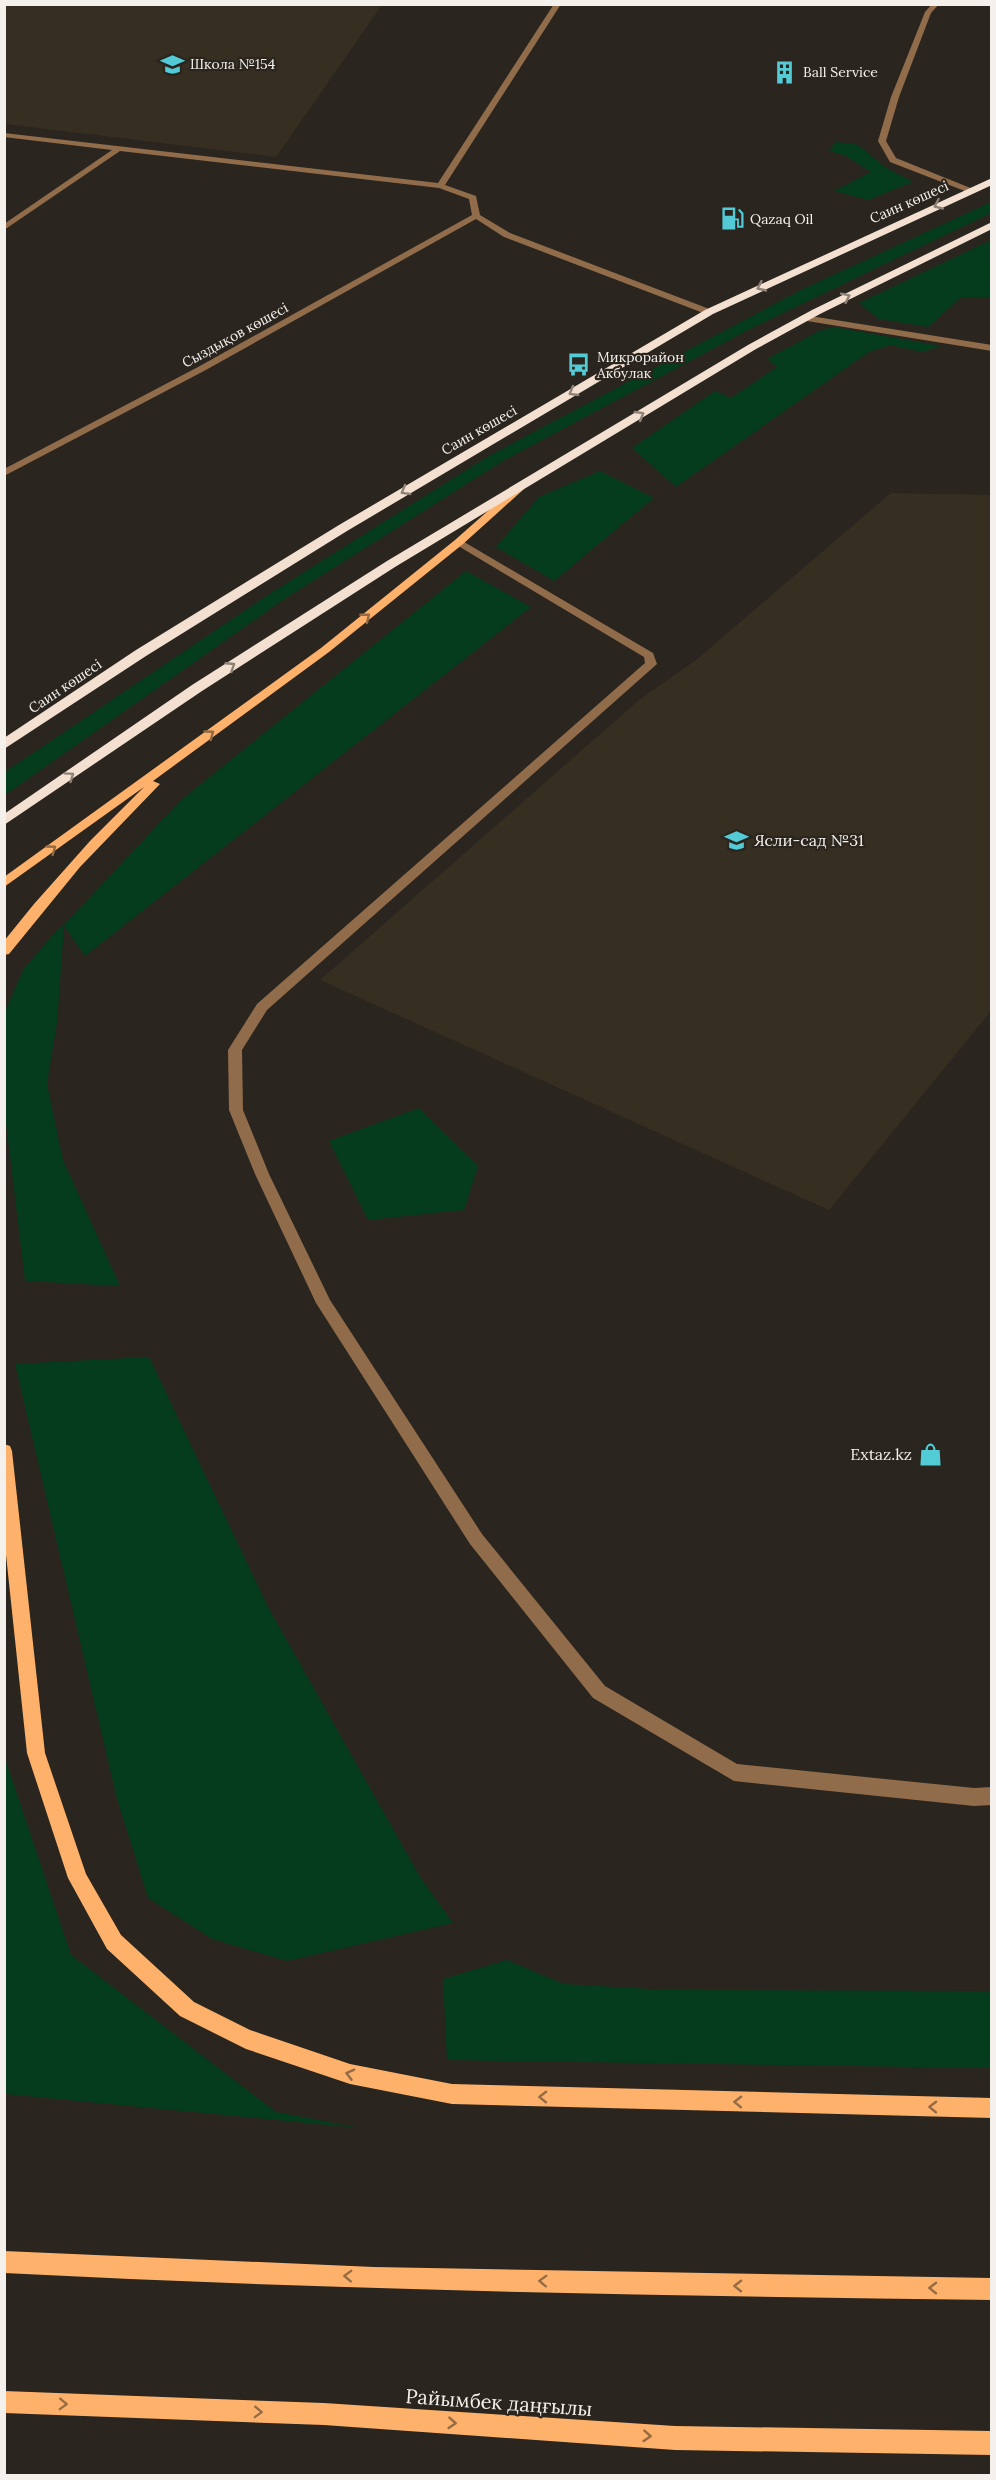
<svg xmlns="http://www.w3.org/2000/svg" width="996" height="2480" viewBox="0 0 996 2480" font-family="Lora,serif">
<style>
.built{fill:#372e22}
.green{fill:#053c1e}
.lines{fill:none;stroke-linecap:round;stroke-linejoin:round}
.minor{fill:#916c4b;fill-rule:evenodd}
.major{fill:#feb16a;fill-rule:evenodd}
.highway{fill:#f3e0d0;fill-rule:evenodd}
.oneway{stroke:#8e8277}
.oneway2{stroke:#946b44}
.labels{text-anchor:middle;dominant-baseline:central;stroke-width:4.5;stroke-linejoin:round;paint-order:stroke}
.far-poi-label{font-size:14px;fill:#f4f0ec;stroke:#2a251e;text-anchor:start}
.far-street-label{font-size:14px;fill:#f4f0ec;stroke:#2a251e}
.poi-label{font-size:16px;fill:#f4f0ec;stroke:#2a251e;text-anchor:start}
.near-street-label{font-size:20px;fill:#f4f0ec;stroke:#2a251e}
</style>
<rect width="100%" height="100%" fill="#2a251e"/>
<path class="built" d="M5,4H382V5L276,157L5,124Z
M891,493L991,495V1011L829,1210L320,980L639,700L696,660Z"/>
<path class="green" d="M836,142L858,145L885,167L913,182L868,200L834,191L871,172L846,156L829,151Z
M991,202V213L750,329L503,461L286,598L5,795V772L271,593L487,457L801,290Z
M991,240V295L989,298L961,297L928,327L879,319L859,303Z
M834,327L941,346L922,352L890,345L869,352L676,487L632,448L715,391L731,398L777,367L767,359L819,331Z
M600,471L654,498L554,581L496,547L539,497Z
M466,571L531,607L85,956L64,926L57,1022L47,1084L63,1160L120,1286L25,1281L5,1115V1012L23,970L56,931L64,925L181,800Z
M419,1108L478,1166L464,1210L368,1220L329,1141Z
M149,1357L268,1607L420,1877L453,1923L287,1961L212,1939L148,1898L117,1799L15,1364Z
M5,1758L71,1955L276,2112L360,2128L5,2094Z
M507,1960L564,1984L667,1990L991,1991V2068L447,2060L443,1979Z"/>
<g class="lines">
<path class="minor" d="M554,4H561L445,185L476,196L480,215L510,233L712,310V314H706L504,237L476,219L204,371L4,476V469L198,367L472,215L469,199L439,188L120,151L4,230V224L112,150L4,137V133L438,183Z
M932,4H939L931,13L899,97L886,141L896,158L973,189V193H970L890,162L878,141L891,97L925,12Z
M804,315L992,345V351L801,320V316Z
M459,539L653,653L657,664L267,1010L242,1050L243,1110L269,1174L330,1300L482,1534L605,1686L737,1764L974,1788L992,1787V1805L974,1806L734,1781L593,1698L470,1544L316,1303L255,1174L229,1110L228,1050L257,1004L645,663L644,657L455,544V540Z"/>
<path class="major" d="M515,487L524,489L463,544L329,652L153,781L160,784L80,867L9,954L4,955V941L34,904L90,841L144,787L4,887V877L321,648L455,540Z
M4,1444L10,1446L12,1451L45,1753L86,1874L121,1935L194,2002L250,2030L350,2064L452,2084L992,2098V2118L452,2104L350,2084L246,2049L180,2016L107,1949L68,1878L27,1753L4,1536Z
M4,2251L374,2267L992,2278V2300C662,2296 333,2290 4,2273Z
M4,2391L324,2403L675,2426L992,2431V2455L675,2450L324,2425L4,2413Z"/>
<path class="highway" d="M992,178V185L713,314L347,531L146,656L4,749V738L136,650L339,525L705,310Z
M992,222V229L820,314L756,349L395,567L202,691L4,825V814L192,685L387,561L748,345L812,310Z"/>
</g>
<defs><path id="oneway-chevron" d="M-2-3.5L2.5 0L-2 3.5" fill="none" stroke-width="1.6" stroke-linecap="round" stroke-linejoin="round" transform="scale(1.5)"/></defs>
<g class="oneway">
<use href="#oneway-chevron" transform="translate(938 205) rotate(156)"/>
<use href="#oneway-chevron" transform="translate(761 287) rotate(155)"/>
<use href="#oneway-chevron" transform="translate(846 297) rotate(-26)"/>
<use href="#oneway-chevron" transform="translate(573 392) rotate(150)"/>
<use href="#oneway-chevron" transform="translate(640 415) rotate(-31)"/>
<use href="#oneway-chevron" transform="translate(405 491) rotate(150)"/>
<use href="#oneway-chevron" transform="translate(231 666) rotate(-33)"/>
<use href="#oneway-chevron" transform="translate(70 776) rotate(-35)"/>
</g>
<g class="oneway2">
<use href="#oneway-chevron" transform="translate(366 617) rotate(-39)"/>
<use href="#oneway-chevron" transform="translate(210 734) rotate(-36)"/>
<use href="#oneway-chevron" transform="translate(52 849) rotate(-36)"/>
<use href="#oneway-chevron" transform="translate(350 2074) rotate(-165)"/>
<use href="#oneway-chevron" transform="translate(543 2097) rotate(-179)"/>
<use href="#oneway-chevron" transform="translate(738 2102) rotate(-179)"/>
<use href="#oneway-chevron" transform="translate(933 2107) rotate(-179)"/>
<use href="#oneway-chevron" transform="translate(348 2276) rotate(-178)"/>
<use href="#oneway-chevron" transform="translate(543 2281) rotate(-178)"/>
<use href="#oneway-chevron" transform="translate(738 2286) rotate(-179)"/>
<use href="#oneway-chevron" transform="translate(933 2288) rotate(-179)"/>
<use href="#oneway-chevron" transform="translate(63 2404) rotate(2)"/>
<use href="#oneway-chevron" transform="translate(258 2412) rotate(2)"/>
<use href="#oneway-chevron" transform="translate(452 2423) rotate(4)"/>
<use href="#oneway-chevron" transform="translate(647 2436) rotate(4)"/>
</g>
<defs>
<symbol id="school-bare" viewBox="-9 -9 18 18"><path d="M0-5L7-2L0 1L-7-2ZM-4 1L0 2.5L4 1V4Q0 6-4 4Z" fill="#52cbd7" stroke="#2a251e" stroke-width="2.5" paint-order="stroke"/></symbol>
<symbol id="building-bare" viewBox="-9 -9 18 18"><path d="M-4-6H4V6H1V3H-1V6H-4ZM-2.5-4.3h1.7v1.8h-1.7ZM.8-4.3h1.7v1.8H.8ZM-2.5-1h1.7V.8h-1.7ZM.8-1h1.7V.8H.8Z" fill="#52cbd7" stroke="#2a251e" stroke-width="2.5" paint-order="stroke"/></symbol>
<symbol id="fuel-bare" viewBox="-9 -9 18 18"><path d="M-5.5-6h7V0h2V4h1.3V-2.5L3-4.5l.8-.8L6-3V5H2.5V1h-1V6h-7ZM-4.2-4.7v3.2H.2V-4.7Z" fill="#52cbd7" stroke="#2a251e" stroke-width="2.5" paint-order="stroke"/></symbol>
<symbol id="bus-bare" viewBox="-9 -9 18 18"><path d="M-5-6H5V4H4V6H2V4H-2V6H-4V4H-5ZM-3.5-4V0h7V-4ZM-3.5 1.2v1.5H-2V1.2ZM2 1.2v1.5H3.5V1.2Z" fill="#52cbd7" stroke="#2a251e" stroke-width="2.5" paint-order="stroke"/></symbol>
<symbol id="shop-bare" viewBox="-9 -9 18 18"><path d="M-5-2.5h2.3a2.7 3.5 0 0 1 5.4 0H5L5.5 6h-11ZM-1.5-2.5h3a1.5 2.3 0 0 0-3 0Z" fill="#52cbd7" stroke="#2a251e" stroke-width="2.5" paint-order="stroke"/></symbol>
</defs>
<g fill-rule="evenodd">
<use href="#school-bare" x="156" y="48" width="33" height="33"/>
<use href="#building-bare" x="768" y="56" width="33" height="33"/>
<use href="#fuel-bare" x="716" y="202" width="33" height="33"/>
<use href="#bus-bare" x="562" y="348" width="33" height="33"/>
<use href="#school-bare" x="720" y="824" width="33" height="33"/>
<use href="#shop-bare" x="914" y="1438" width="33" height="33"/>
</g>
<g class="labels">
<g class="far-poi-label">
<text x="190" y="64">Школа №154</text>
<text x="803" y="72">Ball Service</text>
<text x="750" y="219">Qazaq Oil</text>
<text x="597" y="357">Микрорайон<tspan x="597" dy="16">Акбулак</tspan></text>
</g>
<g class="far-street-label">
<text transform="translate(909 202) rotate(-24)">Саин көшесі</text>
<text transform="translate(235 335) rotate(-29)">Сыздықов көшесі</text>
<text transform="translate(479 430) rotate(-30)">Саин көшесі</text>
<text transform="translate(65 686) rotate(-34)">Саин көшесі</text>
</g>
<g class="poi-label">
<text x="754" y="840">Ясли-сад №31</text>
<text x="912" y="1454" text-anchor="end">Extaz.kz</text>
</g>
<g class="near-street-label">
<text transform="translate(499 2402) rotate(4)">Райымбек даңғылы</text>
</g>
</g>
<rect width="996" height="2480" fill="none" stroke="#f4f0ec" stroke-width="12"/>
</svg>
